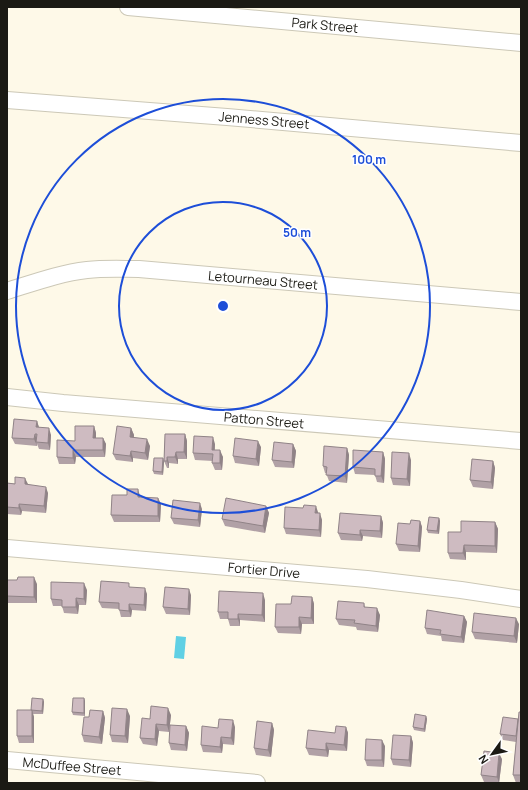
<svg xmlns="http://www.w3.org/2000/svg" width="528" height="790" viewBox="0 0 528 790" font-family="Manrope,sans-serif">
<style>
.water{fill:#60d0e4}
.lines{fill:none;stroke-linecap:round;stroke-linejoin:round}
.street-casing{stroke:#ccc8b7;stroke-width:18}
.street{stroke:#fff;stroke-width:16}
.wall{fill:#b1a1a6}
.shaded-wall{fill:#908387}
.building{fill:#cebbc1;stroke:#908387}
.ring{fill:none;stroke:#1d4ed8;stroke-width:2}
.labels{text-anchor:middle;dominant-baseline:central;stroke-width:3;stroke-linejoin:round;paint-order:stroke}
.street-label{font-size:13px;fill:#1b1a14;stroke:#fff}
.centre{fill:#1d4ed8;stroke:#fff;stroke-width:2}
.ring-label{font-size:12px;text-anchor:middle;font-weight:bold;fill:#1d4ed8;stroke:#fff;stroke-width:3;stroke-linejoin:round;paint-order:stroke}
</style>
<rect width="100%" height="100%" fill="#fef9e8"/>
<path class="water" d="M176,636L186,637L184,659L174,658Z"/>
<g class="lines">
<defs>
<path id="street" d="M128,7L521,43
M7,100L227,117L521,143
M7,291C33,283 60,273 87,270C105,268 122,269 139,269L521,302
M7,397L63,403L521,441
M7,548L367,579L461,590L521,599
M7,760L257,783"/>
</defs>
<use href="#street" class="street-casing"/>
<use href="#street" class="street"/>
</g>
<path class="wall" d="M37,421L39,427L51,435L50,450L39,449L37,444V446L15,444L12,438Z
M94,426L96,433V438H103L106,444L105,457H76L75,464H59L57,457L75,441Z
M131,428L134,435V438L150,446L148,460L133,458V462L116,460L113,454Z
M165,434H185L187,441V459H178V464L169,463V468H167L164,461Z
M215,444V450L223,457L222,470H215L212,463L213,461L195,460L193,453Z
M293,444L296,451L294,468L275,467L272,460Z
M261,447L259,466L235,463L233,456Z
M347,448L349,455L347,483L329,481L326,473H325L323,466Z
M383,452L385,459L384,483L377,482L375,475L355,474L353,467Z
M163,458L164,462L163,475L154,474L153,471Z
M411,460L410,486L393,485L391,478Z
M493,461L495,468L493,489L473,487L470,480Z
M7,483L28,485L48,493L46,513L22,511L21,515L7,514Z
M140,496V498H158L161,504L160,522H114L111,515Z
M266,506L269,513L265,533L225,526L222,519Z
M202,509L200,527L174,524L171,518Z
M318,512L322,520L321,537L286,534L284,528Z
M381,516L383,523L382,538L363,536L362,541L341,540L338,533Z
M439,518L440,521L439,534L428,533L427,530Z
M420,521L422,527L420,552L399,551L396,544L410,524Z
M495,522L498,529L497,553L466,552V560L450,559L448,553L461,532Z
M7,580L37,584V603H7Z
M130,587L147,594L146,611L132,610L131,617H121L119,609L102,608L99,602Z
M87,590L86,605H79L78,614L64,613L62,606H53L51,599Z
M191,595L190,615L166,614L163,607Z
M312,597L314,604V624H302L301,634L278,633L275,627L291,604Z
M265,600V622L240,620V626H230L228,619H220L218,612Z
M364,603L365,607L380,615L378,632L357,630L356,627L339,625L336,619Z
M464,616L467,622L464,643L442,641L441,636L427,634L425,628Z
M519,624L517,643L475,639L472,632Z
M84,698L85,701V716L73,715L72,712Z
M43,699L44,702L43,714H33L34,717V743H19L17,736L31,710Z
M103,711L105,718L102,744L84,742L82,735L89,717Z
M521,712V783H516L513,775L516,742L503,740L500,734L518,719Z
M171,715L169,732L159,731L157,746L143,744L140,738L150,719Z
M130,716L128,743L112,742L110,735Z
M426,716L427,719L425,732L414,730L413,727Z
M272,723L274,730L271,757L256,755L254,748Z
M186,726L189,733L187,751L171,750L169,743Z
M235,727L234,745L223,744L222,753L203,752L201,745L218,728Z
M346,727L348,733L347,751L329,750L328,757L309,755L306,748L335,733Z
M411,736L413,743L411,767L393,765L391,759Z
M385,746L384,767L367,766L365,760Z
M502,759L499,783L484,782L481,775Z"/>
<path class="shaded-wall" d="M7,339L8,342L7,363Z
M37,421L39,428L36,427Z
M94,426L96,433V444L93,438Z
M49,428L51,435L50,450L48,443Z
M131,428L134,435L133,444L130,437Z
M35,434L37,441L36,442L37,446L34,439Z
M185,434L187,441V459L184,452Z
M213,437L215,444L214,456L212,450Z
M103,438L106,444L105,457L103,450Z
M147,439L150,446L148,460L145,453Z
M258,441L261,447L259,466L256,459Z
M293,444L296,451L294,468L292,462Z
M347,448L349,455L347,483L345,476Z
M73,450L76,457L75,464L73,458Z
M220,450L223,457L222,470L220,463Z
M131,451L133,458V462L130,456Z
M176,452L178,459V464L175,457Z
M383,452L385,459L384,483L381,476Z
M409,453L411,460L410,486L407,479Z
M167,457L169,463V468L167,461Z
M163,458L164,462L163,475L162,472Z
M493,461L495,468L493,489L491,482Z
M25,478L28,484L27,491L25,484Z
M46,487L48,493L46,513L44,506Z
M138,489L140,496V504L138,497Z
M158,498L161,504L160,522L158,516Z
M200,503L202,509L200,527L198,520Z
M19,504L22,511L21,515L19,508Z
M266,506L269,513L265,533L263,526Z
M316,506L318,512V520L315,513Z
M320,513L322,520L321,537L319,530Z
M381,516L383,523L382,538L380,531Z
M439,518L440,521L439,534L437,531Z
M420,521L422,527L420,552L418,546Z
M495,522L498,529L497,553L495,546Z
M360,530L363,536L362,541L360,535Z
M464,545L466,552V560L463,553Z
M34,577L37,584V603L34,597Z
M84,583L87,590L86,605L84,599Z
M145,588L147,594L146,611L144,605Z
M189,589L191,595L190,615L188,609Z
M263,593L265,600V622L262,615Z
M312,597L314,604V624L311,618Z
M76,598L79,605L78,614L76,607Z
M129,604L132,610L131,617L129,611Z
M377,608L380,615L378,632L376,626Z
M238,614L240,620V626L238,619Z
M464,616L467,622L464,643L461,637Z
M299,617L302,624L301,634L299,627Z
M516,618L519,624L517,643L514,636Z
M84,698L85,701V716L84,713Z
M43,699L44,702L43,714L42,711Z
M7,700L8,702V717L7,715Z
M168,708L171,715L169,732L167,725Z
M127,709L130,716L128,743L125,736Z
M32,710L34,717V743L32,736Z
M103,711L105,718L102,744L99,737Z
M426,716L427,719L425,732L424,729Z
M233,720L235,727L234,745L231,738Z
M272,723L274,730L271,757L268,750Z
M156,724L159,731L157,746L155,739Z
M186,726L189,733L187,751L185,745Z
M346,727L348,733L347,751L344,745Z
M411,736L413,743L411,767L409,760Z
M221,737L223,744L222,753L220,747Z
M382,740L385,746L384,767L382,760Z
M326,743L329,750L328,757L326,750Z
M499,753L502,759L499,783L497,777Z"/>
<path class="building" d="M14,419L37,421L36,427L49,428L48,443L36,442L37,434H35L34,439L12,438Z
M75,426H94L93,438H103V450H73V458L57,457V440L75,441Z
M117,426L131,428L130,437L147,439L145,453L131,451L130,456L113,454Z
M165,434H185L184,452H176L175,457H167V461H164Z
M194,436L213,437L212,450H220V463H212L213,454L193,453Z
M235,438L258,441L256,459L233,456Z
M274,442L293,444L292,462L272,460Z
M324,446L347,448L345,476L326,475L327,467L323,466Z
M353,450L383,452L381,476H375V469L353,467Z
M392,452L409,453L407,479L391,478Z
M154,458H163L162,472L153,471Z
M472,459L493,461L491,482L470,480Z
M15,477L25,478V484L46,487L44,506L19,504V508L7,507V483L15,484Z
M127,489H138V497L158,498V516L111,515L112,495H127Z
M226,498L266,506L263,526L222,519Z
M173,500L200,503L198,520L171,518Z
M304,505L316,506L315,513H320L319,530L284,528L285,507L303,508Z
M340,513L381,516L380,531L360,530V535L338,533Z
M429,517L439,518L437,531L427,530Z
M411,520L420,521L418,546L396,544L398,523L410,524Z
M461,521L495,522V546L464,545L463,553H448V532H461Z
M18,577H34V597L7,596V580H17Z
M101,581L129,583V587L145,588L144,605L129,604V611L119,610V603L99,602Z
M51,582L84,583V599L76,598V607H62V600L51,599Z
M165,587L189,589L188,609L163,607Z
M219,591L263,593L262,615L238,614V619H228V612H218Z
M292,596L312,597L311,618L299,617V627H275L276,604H291Z
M338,601L364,603V607L377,608L376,626L354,623L355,620L336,619Z
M427,610L464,616L461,637L440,634L441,630L425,628Z
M474,613L516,618L514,636L472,632Z
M32,698L43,699L42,711L31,710Z
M73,698H84V713L72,712Z
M151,706L168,708L167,725L156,724L155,739L140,738L142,718L150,719Z
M112,708L127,709L125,736L110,735Z
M17,710H32V736H17Z
M90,710L103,711L99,737L82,735L84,717H89Z
M519,712H521V775H513Z
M415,714L426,716L424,729L413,727Z
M503,717L518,719L516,736L500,734Z
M219,719L233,720L231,738L221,737L220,747L201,745L202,726L218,728Z
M257,721L272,723L268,750L254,748Z
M170,725L186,726L185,745L169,743Z
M336,726L346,727L344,745L326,743V750L306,748L308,730L335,733Z
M393,735L411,736L409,760L391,759Z
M366,739L382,740V760H365Z
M484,751L499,753L497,777L481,775Z"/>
<g class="ring">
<circle cx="223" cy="306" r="104"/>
<circle cx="223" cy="306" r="207"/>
</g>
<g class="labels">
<g class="street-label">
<text transform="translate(325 25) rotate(5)">Park Street</text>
<text transform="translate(264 120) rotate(5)">Jenness Street</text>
<text transform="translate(263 280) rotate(5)">Letourneau Street</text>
<text transform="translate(264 420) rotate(5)">Patton Street</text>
<text transform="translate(264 570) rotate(5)">Fortier Drive</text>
<text transform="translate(72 766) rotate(5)">McDuffee Street</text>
</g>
</g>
<circle cx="223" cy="306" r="6" class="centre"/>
<g class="ring-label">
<text x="369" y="164">100 m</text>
<text x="297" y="237">50 m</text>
</g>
<rect width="528" height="790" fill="none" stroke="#1b1a14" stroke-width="16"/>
<g transform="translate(492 754) rotate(237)" stroke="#ffffff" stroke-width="3" paint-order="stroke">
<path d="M0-3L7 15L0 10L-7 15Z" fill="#1b1a14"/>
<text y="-6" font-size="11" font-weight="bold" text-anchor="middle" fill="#1b1a14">N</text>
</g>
</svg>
